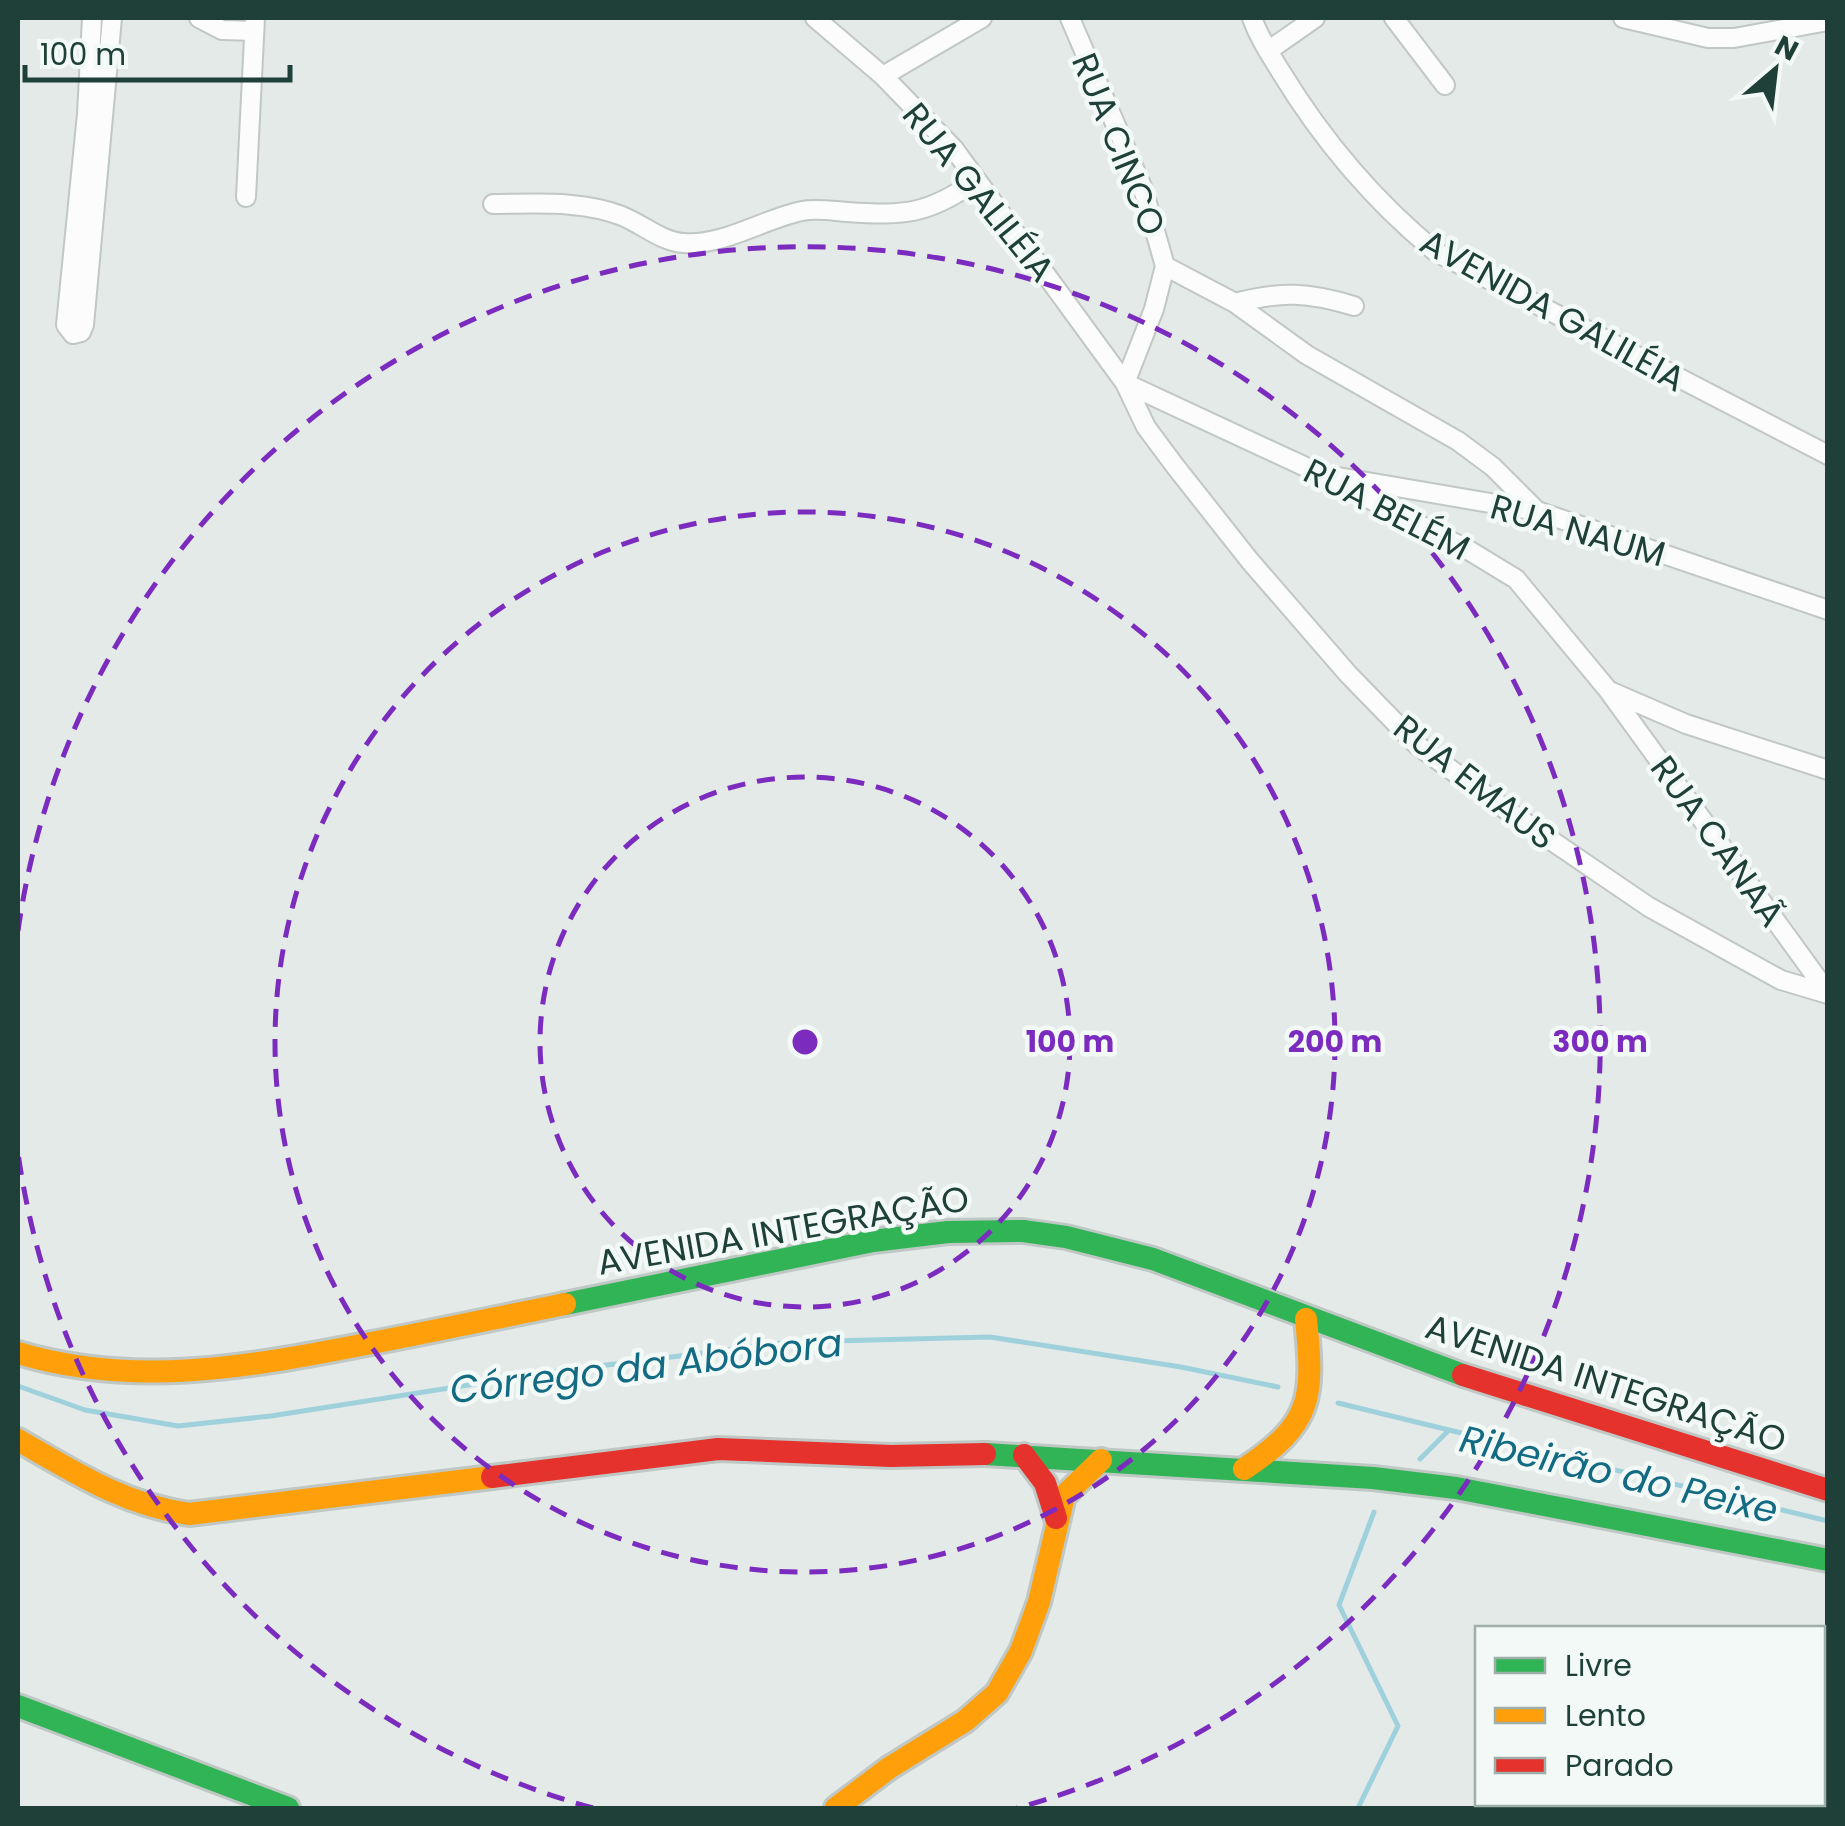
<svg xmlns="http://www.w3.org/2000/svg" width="1845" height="1826" viewBox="0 0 1845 1826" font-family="Poppins,sans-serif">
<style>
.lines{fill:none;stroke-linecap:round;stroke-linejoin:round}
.stream{stroke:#9fd1dd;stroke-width:5}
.street-casing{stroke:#c1c7c5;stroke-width:22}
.fast-casing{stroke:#bfc8c5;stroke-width:28}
.slow-casing{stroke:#bfc8c5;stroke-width:28}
.jam-casing{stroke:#bfc8c5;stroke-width:28}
.street{stroke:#fbfcfb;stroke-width:18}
.fast{stroke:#30b455;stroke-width:22}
.slow{stroke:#ff9f0a;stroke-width:22}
.jam{stroke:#e5322d;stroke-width:22}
.ring{fill:none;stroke:#7b2cbf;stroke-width:5;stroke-dasharray:18 12}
.labels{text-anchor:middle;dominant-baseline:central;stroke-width:9;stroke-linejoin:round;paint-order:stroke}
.street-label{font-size:35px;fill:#1f4039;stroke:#f2f9f6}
.water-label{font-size:38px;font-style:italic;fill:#126a83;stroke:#f2f9f6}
.centre{fill:#7b2cbf;stroke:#f2f9f6;stroke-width:5}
.ring-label{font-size:30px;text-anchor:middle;font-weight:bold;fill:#7b2cbf;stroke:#f2f9f6;stroke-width:9;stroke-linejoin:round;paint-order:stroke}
</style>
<rect width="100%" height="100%" fill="#e4eae7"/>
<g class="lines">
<path class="stream" d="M18,1386L85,1410L178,1426L271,1416L551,1372L791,1342L990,1337L1181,1367L1278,1387
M1338,1403L1449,1430
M1420,1459L1449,1430L1828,1521
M1358,1808L1398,1726L1339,1605L1374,1512"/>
<defs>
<path id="street" d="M92,18L87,114L66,325L73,334L81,332L84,325L112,18
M199,18L222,30L254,31
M815,18L883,76L954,149L1125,383L1146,427L1175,466L1250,561L1348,674L1417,745L1508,811L1649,907L1781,980L1828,994
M1070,18L1143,189L1165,266L1154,309L1125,383
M1252,18C1259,38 1270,54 1281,72C1323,141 1374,201 1436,252L1828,455
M1394,18L1445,85
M1623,18L1708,38H1734L1828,21
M1268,51L1315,18
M883,76L982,18
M246,197L255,18
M493,204C535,204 582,200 622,216C642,224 662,242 684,243C724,246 763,219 802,211C816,208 832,211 847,212C906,216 928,214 976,181
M1165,266L1235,303L1307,355L1458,441L1493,467L1537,511
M1235,303C1282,291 1308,292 1354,306
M1125,383L1323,475L1470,551L1516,579L1608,690L1828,993
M1338,477L1537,511L1828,610
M1612,692L1686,724L1828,770"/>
<path id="fast" d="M565,1304L873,1241L948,1232L1023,1231L1066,1237L1153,1259L1463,1375
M985,1454L1373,1478L1456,1488L1828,1560
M18,1706L288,1808"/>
<path id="slow" d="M18,1353C132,1387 242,1368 356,1346C426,1333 495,1318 565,1304
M18,1440C74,1472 124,1505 189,1514L492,1477
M1244,1469C1313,1423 1314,1398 1306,1319
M836,1808L889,1768L965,1721L997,1693L1021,1651L1039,1602L1064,1496L1101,1460"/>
<path id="jam" d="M1463,1375L1828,1490
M1024,1455L1045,1483L1056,1518
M492,1477L718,1449L891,1456L985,1454"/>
</defs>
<use href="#street" class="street-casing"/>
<use href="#fast" class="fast-casing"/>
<use href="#slow" class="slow-casing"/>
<use href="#jam" class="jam-casing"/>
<use href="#street" class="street"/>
<use href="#fast" class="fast"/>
<use href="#slow" class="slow"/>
<use href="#jam" class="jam"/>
</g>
<g class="ring">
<circle cx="805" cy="1042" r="265"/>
<circle cx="805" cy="1042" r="530"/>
<path d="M593 1808A795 795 0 0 1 18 1153M18 931A795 795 0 1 1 1017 1808"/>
</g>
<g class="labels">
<g class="street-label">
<text transform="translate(1119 144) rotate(68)">RUA CINCO</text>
<text transform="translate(979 192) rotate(51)">RUA GALILÉIA</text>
<text transform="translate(1553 310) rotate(29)">AVENIDA GALILÉIA</text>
<text transform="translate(1387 509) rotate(27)">RUA BELÉM</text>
<text transform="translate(1578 530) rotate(16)">RUA NAUM</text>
<text transform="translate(1475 782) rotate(38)">RUA EMAUS</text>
<text transform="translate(1718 841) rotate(54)">RUA CANAÃ</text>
<text transform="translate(783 1230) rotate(-10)">AVENIDA INTEGRAÇÃO</text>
<text transform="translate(1606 1383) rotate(18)">AVENIDA INTEGRAÇÃO</text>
</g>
<g class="water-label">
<text transform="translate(646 1366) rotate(-7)">Córrego da Abóbora</text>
<text transform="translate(1619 1474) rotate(13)">Ribeirão do Peixe</text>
</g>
</g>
<circle cx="805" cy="1042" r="15" class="centre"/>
<g class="ring-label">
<text x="1070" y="1052">100 m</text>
<text x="1335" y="1052">200 m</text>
<text x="1600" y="1052">300 m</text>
</g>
<rect width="1845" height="1826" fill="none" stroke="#1f4039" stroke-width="40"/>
<rect x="1475" y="1626" width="350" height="180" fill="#f2f9f6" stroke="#9eafaa" stroke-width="2.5"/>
<rect x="1495" y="1658" width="50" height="15" fill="#30b455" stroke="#9eafaa" stroke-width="2.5"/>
<text x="1565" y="1676" font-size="30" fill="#1f4039">Livre</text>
<rect x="1495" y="1708" width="50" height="15" fill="#ff9f0a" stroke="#9eafaa" stroke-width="2.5"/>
<text x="1565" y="1726" font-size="30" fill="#1f4039">Lento</text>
<rect x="1495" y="1758" width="50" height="15" fill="#e5322d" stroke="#9eafaa" stroke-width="2.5"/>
<text x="1565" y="1776" font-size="30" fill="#1f4039">Parado</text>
<g transform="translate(1775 70) rotate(28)" stroke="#f2f9f6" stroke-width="8" paint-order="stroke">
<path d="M0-8L18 38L0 25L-18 38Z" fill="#1f4039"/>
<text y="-15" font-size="28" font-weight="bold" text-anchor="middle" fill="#1f4039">N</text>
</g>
<path d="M25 65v15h265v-15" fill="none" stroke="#1f4039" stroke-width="5"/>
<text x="40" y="65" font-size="30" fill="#1f4039" stroke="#f2f9f6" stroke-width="8" paint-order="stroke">100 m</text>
</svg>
